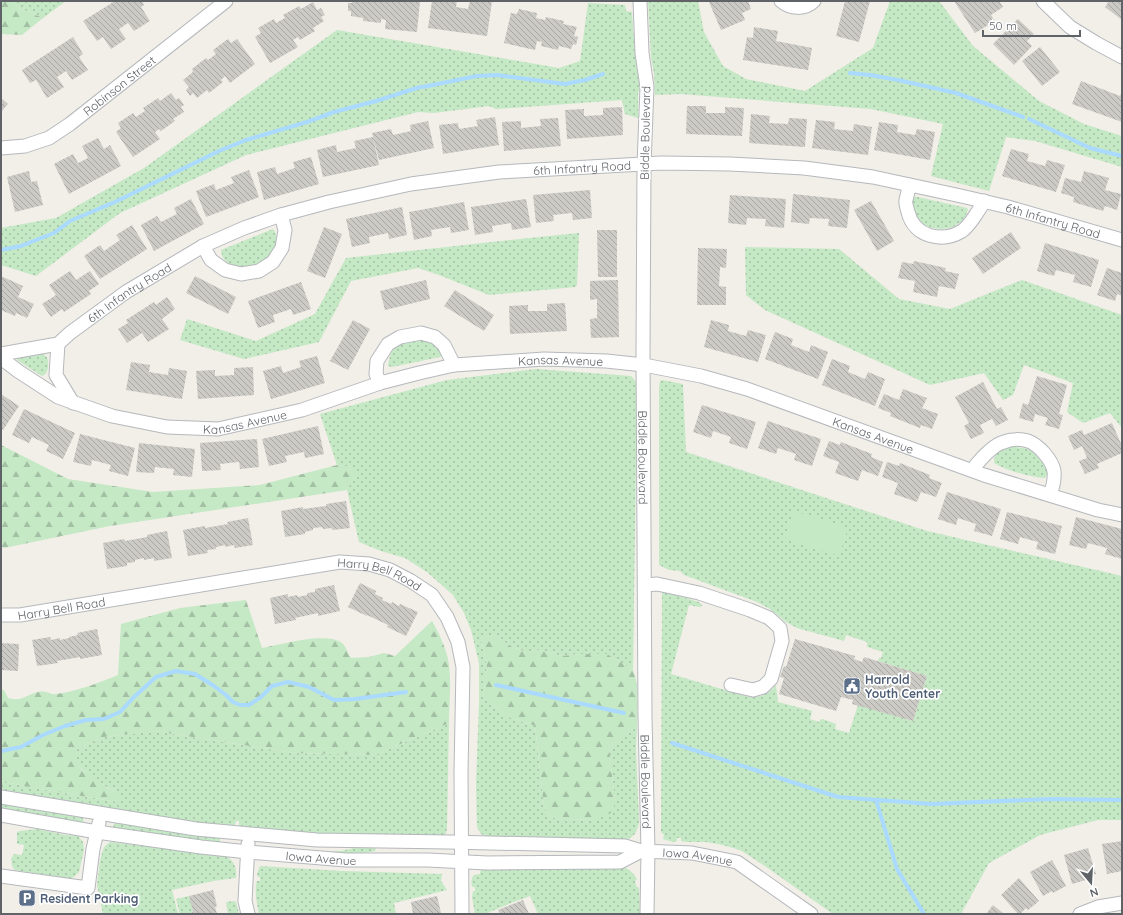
<svg xmlns="http://www.w3.org/2000/svg" width="1123" height="915" viewBox="0 0 1123 915" font-family="Quicksand,sans-serif">
<style>
.grass{fill:url(#grass-dots)}
.forest{fill:url(#forest-firs)}
.pitch{fill:#c5e8c5}
.lines{fill:none;stroke-linecap:round;stroke-linejoin:round}
.stream{stroke:#aadaff;stroke-width:4}
.building{fill:url(#building-back-hatch)}
.minor-casing{stroke:#b5b8bc;stroke-width:15}
.minor{stroke:#fff;stroke-width:13}
.labels{text-anchor:middle;dominant-baseline:central;stroke-width:3.5;stroke-linejoin:round;paint-order:stroke}
.street-label{font-size:12px;fill:#5f6368;stroke:#fff}
.service-label{font-size:12px;font-weight:bold;fill:#4e5e75;stroke:#fff;text-anchor:start}
</style>
<defs>
<pattern id="grass-dots" width="8" height="8" patternUnits="userSpaceOnUse"><rect width="8" height="8" fill="#c5e8c5"/><path d="M2 2h.1M6 6h.1" fill="none" stroke="#a3c0a4" stroke-width="1.8" stroke-linecap="round"/></pattern>
<pattern id="forest-firs" width="22" height="20" patternUnits="userSpaceOnUse"><rect width="22" height="20" fill="#c5e8c5"/><path d="M5 1l3.5 6h-7zM16 11l3.5 6h-7z" fill="#a3c0a4"/></pattern>
<pattern id="building-back-hatch" width="6" height="6" patternUnits="userSpaceOnUse"><rect width="6" height="6" fill="#cccac5"/><path d="M-1 5l2 2M0 0l6 6M5-1l2 2" fill="none" stroke="#a9a8a4"/></pattern>
</defs>
<rect width="100%" height="100%" fill="#f1efe8"/>
<path class="grass" d="M15,1H66L43,18L17,7Z
M648,1H698L704,32L723,66L746,79L805,91L873,48L890,1H939L973,46L1039,101L1084,124L1122,136V167L1035,141L1006,137L989,191L931,176L943,124L871,109L681,94L655,95L654,73L651,57Z
M588,3L625,5L626,11L632,12L635,53L640,88L638,93V118L625,114L622,100L496,109L489,106L434,113L418,112L246,155L120,213L36,276L1,265V228L56,218L144,168L337,30L559,68L580,61Z
M912,197H918L967,208L968,210C966,215 964,220 959,223C946,234 920,229 913,213C911,209 912,202 912,197Z
M273,229C276,233 277,236 277,241C275,268 223,278 221,250Z
M579,233L577,285L575,287L489,295L439,275L418,268L351,281L319,342L244,359L180,340L187,319L256,341L315,314L346,258L520,239Z
M745,247L839,249L899,299L950,309L1022,280L1122,315V428L1110,413L1083,423L1067,412L1073,383L1024,365L1013,395L1003,400L984,373L930,385L765,310L746,295Z
M422,339L437,345L442,355L440,357L392,367L388,366C391,342 403,342 422,339Z
M43,354L47,357C49,364 49,373 42,376L17,360V357Z
M536,369L631,376L637,383L633,670L607,654H579L562,656L538,650L526,652L510,646L494,635L481,638L487,667L483,697L509,717L535,726L544,807L550,817L565,819L596,820L615,802L609,748L620,737L637,727L636,749L639,821C637,836 632,838 619,842L488,837L481,834L477,827L476,785L479,704V663L471,630L464,613L453,595L427,572L405,558L381,551L359,542L347,490L351,482L356,478L352,467L337,465L320,414L447,380Z
M662,380L683,384L686,452L927,531L1122,576V820H1098L1040,835L989,863L961,914H833L762,864L740,850L726,846L718,844L706,842H687L681,841V838H677V841L673,842L663,839L664,835L661,832L662,591L699,602L702,605V606L699,607L689,605L671,674L745,696C758,698 767,696 776,685L778,702L812,711L810,719L819,722L821,719H823L836,724L835,729L849,733L858,705L913,721L927,676L878,661L879,658H881L883,652L867,647V642L846,635L844,641L797,628L786,622L770,609L757,602L684,575L680,571L669,570L659,565V388L660,381Z
M1012,447C1026,447 1037,451 1043,463C1047,469 1049,472 1045,478C1030,477 1007,471 994,463C994,451 1002,449 1012,447Z
M449,723L447,829L445,836L383,839L239,828V821H236L234,828L146,816L147,814L143,813L142,816L1,793V781L34,788L118,802L116,792C105,787 80,772 76,760C75,757 76,753 76,750L85,745L104,737L154,731L294,753L375,755Z
M1,801L81,816C83,818 85,820 82,823L1,811Z
M117,822L220,836V842L217,843L113,828L114,824Z
M37,829L66,835L78,836L83,842L84,850L79,872L74,877L68,879L15,870L12,866L11,859L14,854L22,855L24,845L17,844V832L20,831Z
M110,842L224,856C234,859 237,868 236,878L213,881L172,890L178,914H103L97,885L100,861L102,853L104,847Z
M354,848H376L375,851L352,855L333,854V851H341Z
M260,866L342,871L442,874L441,881L447,890L394,903L396,914H259C257,904 254,891 257,881H260V877H258L257,874Z
M481,868H626C631,871 634,874 637,879L635,881L636,886L639,888L640,914H538L530,896L511,903L485,914H475L472,897L473,891H475V887H472C471,883 471,878 474,875L480,874Z
M189,896L193,912L191,913V914H180L176,899Z
M234,901L236,902L239,914H228L226,902Z"/>
<path class="forest" d="M1,1H15L17,7L43,18L22,35L1,34Z
M1,445L68,479L153,492L260,485L337,465L353,467L356,472V478L351,482L347,490L110,526L4,548L1,546Z
M246,600L262,648C280,645 326,631 342,643C346,646 348,654 351,658L369,657L384,653L395,656L432,621C439,633 445,646 448,659C452,680 449,702 449,723L375,755L294,753L154,731L104,737L85,745L76,750V760L82,770L107,788L116,792L120,797L118,802L34,788L1,781V690H4L8,698C22,702 26,695 38,692C47,690 50,695 56,694C78,691 98,683 118,675L121,624L180,608Z
M494,635L510,646L526,652L538,650L562,656L579,654H607L633,670L637,684V727L620,737L609,748L615,802L613,812L596,820L565,819L550,817L544,807L535,726L509,717L483,697L487,667L481,638Z"/>
<path class="pitch" d="M794,511L848,528L839,556L785,539Z"/>
<g class="lines">
<path class="stream" d="M850,73L870,75L898,80L956,93L1023,117
M423,87L477,76L497,75L565,84L585,80L603,74
M1029,119L1090,148L1122,156
M1,250L21,246L54,233L70,221L115,202L219,151L246,140L307,122L334,112L376,101L420,87
M496,685L624,713
M672,743L838,797L931,804L1051,799L1122,800
M1,751L21,747L43,735L65,726L86,720L104,719L120,712L133,698L156,677L176,671L195,674L214,686L226,695L233,702L240,705H249L261,697L272,686L288,682L309,687L334,700L355,699L406,692
M876,800L897,869L924,914"/>
</g>
<path class="building" d="M115,1H142L144,5L141,7L150,21L134,31L128,23L119,29L126,39L111,49L103,37L97,41L83,21Z
M352,1H420L417,32L385,29L386,20L381,19V23L363,21V18L351,16V11H348V3H352Z
M432,1H457L456,7L468,9L470,1H492L487,36L428,28Z
M711,1H748L751,9L742,13L745,20L721,30L709,2Z
M845,1H870L859,42L836,36Z
M954,1H999L1003,7L991,15L995,21L975,33Z
M1109,1H1122V20L1105,7Z
M313,2L317,10L321,8L325,15L321,17L324,21L313,28L315,31L300,40L298,37L293,40L298,47L270,63L255,37L261,33L258,28L274,19L276,23L285,18L283,15L299,6L301,9Z
M519,9L537,13L536,18L545,20L546,17L564,21L563,24L577,27L574,36L578,37L576,45L573,44L571,49L559,46L558,50L541,46L542,42L537,41L535,50L504,43L511,13L517,14Z
M1018,19L1034,34L1027,41L1032,46L1014,65L993,44Z
M754,27L778,31L776,41L812,48L808,70L743,60L747,37L753,38Z
M73,37L83,54L79,57L88,70L72,80L66,71L57,77L64,87L47,98L36,80L30,83L22,70Z
M228,39L231,43L237,39L255,64L230,83L225,76L221,80L223,82L209,93L207,90L197,98L193,93L190,96L186,90L189,87L183,80L193,72L192,69L206,58L208,60L216,54L213,50Z
M1040,47L1060,72L1042,86L1022,61Z
M1081,81L1120,96L1122,92V122L1072,104Z
M171,93L176,100L179,98L184,105L181,107L184,112L173,119L175,121L161,131L159,129L155,132L160,139L133,157L116,132L121,128L118,123L133,113L136,117L145,111L143,108L158,98L160,101Z
M1,98L8,104L1,112Z
M687,106H706V113H725V107L744,108L742,136L686,134Z
M622,107L623,135L567,139L565,110L584,109V116L603,115V108Z
M751,114L770,116L769,123L788,124L789,118L807,119L805,147L749,143Z
M495,117L499,145L443,154L439,125L458,123L459,129L478,126L476,120Z
M558,118L561,146L504,151L502,122L521,121V128L541,126L540,119Z
M816,120L835,122L834,129L853,131L854,124L872,127L868,155L812,148Z
M428,121L434,148L379,160L372,133L391,129L393,135L411,131L410,125Z
M879,122L898,125L897,132L915,135L917,129L935,132L930,160L874,150Z
M373,137L379,165L323,177L317,150L336,145L337,152L356,148L354,141Z
M98,138L104,149L110,145L121,166L69,194L54,164L73,154L78,163L88,158L82,146Z
M1011,149L1029,154L1027,161L1045,166L1047,160L1065,165L1056,192L1002,176Z
M311,157L319,184L264,200L257,172L275,167L277,174L295,168L293,162Z
M249,170L259,197L206,217L196,191L214,184L216,190L234,183L231,177Z
M29,171L31,182L37,181L43,205L15,212L7,177Z
M1084,171L1109,178L1105,190L1121,194L1117,210L1105,206L1103,211L1073,202L1074,197L1061,193L1065,178L1081,182Z
M590,190L592,218L573,220L572,213L553,215L554,221L536,223L533,195Z
M793,194L850,200L847,228L828,226L829,219L810,218L809,224L791,222Z
M730,195L786,199L784,228L765,226L766,219L747,218L746,225L728,223Z
M191,199L204,224L154,251L141,225L157,216L161,222L177,214L174,208Z
M526,199L531,227L512,230L511,223L492,226L493,232L475,235L471,207Z
M871,201L894,241L877,251L854,210Z
M464,202L469,230L451,233L450,227L431,230L432,236L414,240L409,212Z
M402,207L407,235L389,239L388,233L369,237L370,243L352,247L346,219Z
M132,225L147,249L100,279L84,256L100,245L104,251L120,240L116,235Z
M324,227L342,234L325,278L307,271Z
M597,230H617V277H598Z
M1011,232L1021,248L983,274L972,258Z
M1045,243L1099,260L1091,287L1073,282L1075,275L1056,270L1054,276L1037,271Z
M698,248L727,249L726,268L720,267L719,286L726,287V305H697Z
M914,261L946,268L945,271L959,274L955,289L939,286L937,297L913,292L915,281L898,278L902,262L913,264Z
M1107,268L1122,273V296L1117,294L1115,301L1097,295Z
M70,271L76,280L90,271L99,284L89,291L91,294L64,312L62,309L51,317L42,304L56,295L49,285Z
M1,276L23,286L18,297L34,304L27,318L16,313L15,316L1,310Z
M195,276L236,297L228,314L186,293Z
M426,280L430,299L385,310L380,291Z
M618,280L619,337L591,338L590,319L597,318V299L590,300V281Z
M301,282L311,309L293,315L291,309L273,315L275,322L258,328L248,301Z
M455,290L494,315L484,331L444,306Z
M167,297L175,309L162,319L169,329L148,342L142,333L127,343L118,329L128,323L126,320L154,302L156,305Z
M565,303L567,331L510,334L509,306L528,305V311H547V304Z
M353,320L370,329L348,370L330,361Z
M711,320L729,325L728,331L746,336L748,330L766,335L758,362L704,347Z
M775,332L793,339L791,345L809,352L811,345L828,352L818,379L765,359Z
M317,356L325,383L271,399L263,371L281,366L283,373L301,367L299,361Z
M832,359L850,366L848,372L865,379L868,372L885,379L875,406L822,385Z
M131,362L150,365L149,372L168,375L169,368L187,371L182,399L126,390Z
M253,367L254,395L198,399L196,371L215,370V376L234,375V368Z
M1037,376L1067,385L1059,414L1063,415L1059,429L1045,425L1048,418L1035,414L1033,422L1019,418L1023,403L1028,405Z
M983,382L997,409L1001,407L1008,420L996,426L992,419L980,425L984,433L971,439L964,426L969,423L955,397Z
M903,389L927,398L922,408L938,414L932,429L921,425L920,428L890,416L891,413L878,408L884,394L899,400Z
M1,394L19,406L3,430L1,428Z
M702,405L756,422L747,449L729,443L731,437L713,431L711,438L693,432Z
M24,409L75,433L63,459L46,451L49,445L32,437L29,443L12,435Z
M768,421L821,439L812,466L794,460L796,454L778,448L776,454L758,448Z
M1112,423L1122,446V453L1097,464L1099,468L1085,474L1079,461L1087,458L1082,446L1074,450L1068,436L1082,430L1084,435Z
M318,426L324,454L305,458L304,452L285,456L287,462L269,466L262,439Z
M80,434L135,448L128,476L109,471L111,465L92,460L91,466L73,462Z
M257,439L259,467L240,469L239,462L220,464L221,470L202,471L200,443Z
M829,441L840,445L841,442L872,454L871,457L883,462L878,476L862,470L858,481L835,473L839,462L823,456Z
M139,443L195,449L192,477L173,475L174,469L155,467L154,473L136,472Z
M887,462L899,466L900,463L930,475L929,478L942,483L936,497L921,492L917,502L894,494L898,483L882,477Z
M947,492L1001,509L992,536L974,531L976,524L958,518L956,525L938,519Z
M346,501L350,528L332,530V528L323,529L322,527L313,528V530L305,532V534L285,537L281,511L303,507V509L326,506V504Z
M1007,512L1062,526L1055,554L1036,549L1038,542L1020,537L1018,544L1000,539Z
M1076,517L1122,529V559L1105,554L1107,548L1088,543L1086,549L1069,545Z
M248,518L253,545L235,548L234,545L225,547V545L216,547V549L207,550L208,553L188,556L183,530L205,526V528L228,524L227,522Z
M167,531L172,558L154,561V558L144,560V558L135,560V562L127,563V566L107,569L103,543L124,539L125,541L147,537V535Z
M360,583L376,591L375,594L383,598L382,600L391,604L392,602L399,606L400,604L418,612L406,636L387,627L388,625L367,615V616L348,607Z
M334,585L340,611L318,616V613L295,618L296,620L275,624L270,598L288,594V597L297,595L298,597L307,595V593L315,592V589Z
M97,629L102,655L80,659V657L57,661L58,663L37,666L32,640L50,637L51,640L60,638V640L69,638V637L78,635L77,633Z
M795,639L855,656L854,659L862,662L864,657L927,676L913,721L852,704L853,700L841,697L836,711L779,694L784,678L780,677L784,666L786,667Z
M1,643L19,644L18,671L1,670Z
M1122,841V871L1107,874L1102,844Z
M1088,848L1096,874L1086,877V880L1072,884L1064,855Z
M1052,860L1066,886L1053,893L1052,891L1043,896L1030,872Z
M1019,878L1039,901L1028,910L1026,908L1020,914H1018L1001,895Z
M213,890L217,906L215,907L217,914H191V913L193,912L189,896Z
M437,896L441,913L413,914L411,902Z
M523,900L529,914H500L498,910Z
M993,905L1004,914H986Z"/>
<g class="lines">
<defs>
<g id="minor">
<path id="s1" d="M640,1L642,53L647,87L644,165L643,354L645,717L648,851L647,914"/>
<path d="M781,1C790,9 805,10 814,1"/>
<path d="M1043,1L1070,27L1096,43L1122,57"/>
<path id="s2" d="M1,148L25,146L49,138L70,124L226,1"/>
<path d="M909,185C909,190 907,195 906,200C905,203 907,208 908,212C914,237 942,243 962,231C969,226 980,209 984,201"/>
<path d="M203,246L211,260L225,270L241,274L259,271L273,262L282,248L285,230L281,215"/>
<path d="M58,344L56,375L73,403"/>
<path id="s3" d="M1,354L58,344L70,333L126,292L203,246L244,228L281,215L329,202L411,184L499,172L661,163L730,164L804,168L873,177L961,196L1008,207L1122,240"/>
<path id="s4" d="M1,358L18,371L58,397L112,416L167,427L218,429L302,410L380,383L419,373L454,365L544,359L606,361L644,365L701,376L747,389L984,475L1098,510L1122,515"/>
<path d="M380,383L376,374L377,361L388,344L400,337L421,333L435,337L444,345L454,365"/>
<path d="M972,470C979,461 992,445 1004,442C1011,439 1021,439 1028,441C1039,445 1052,460 1054,471C1055,480 1053,487 1050,495"/>
<path d="M645,585L657,584L699,593L750,610L769,618L780,628L782,641L771,679L763,687L753,690L731,685"/>
<path id="s5" d="M1,615H20L340,562L369,564L390,570L411,581L432,595L447,617L458,642L463,667L461,772L462,914"/>
<path id="s6" d="M1,797L196,829L317,840L449,842L625,846L641,851L692,853L737,862L811,914"/>
<path id="s7" d="M1,815L97,832L201,847L248,852L346,860H428L487,863L620,862L641,851"/>
<path d="M248,844L245,901L248,914"/>
<path d="M1,876L88,888L93,849L99,823"/>
<path d="M1080,914L1098,907L1122,903"/>
</g>
</defs>
<use href="#minor" class="minor-casing"/>
<use href="#minor" class="minor"/>
</g>
<defs>
<symbol id="civic-square" viewBox="-11 -11 22 22"><rect x="-9" y="-9" width="18" height="18" rx="4" fill="#5c6f8a" stroke="#fff"/><path d="M-.6-6.5H3V-4.5H.6V-3L4-1V1h2V6H-6V1h2V-1L-.6-3ZM-1.2 2.5V6h2.4V2.5Z" fill="#fff"/></symbol>
<symbol id="parking-square" viewBox="-11 -11 22 22"><rect x="-9" y="-9" width="18" height="18" rx="4" fill="#5c6f8a" stroke="#fff"/><path d="M-3.5-5.5H1a3.5 3.5 0 0 1 0 7H-1V5.5H-3.5ZM-1-3.4V-.6H.8a1.4 1.4 0 0 0 0-2.8Z" fill="#fff"/></symbol>
</defs>
<g fill-rule="evenodd">
<use href="#civic-square" x="842" y="676" width="20" height="20"/>
<use href="#parking-square" x="17" y="888" width="20" height="20"/>
</g>
<g class="labels">
<g class="street-label">
<text stroke="none"><textPath href="#s2" startOffset="137">Robinson Street</textPath></text>
<text transform="translate(645 133) rotate(-89)">Biddle Boulevard</text>
<text stroke="none"><textPath href="#s3" startOffset="623">6th Infantry Road</textPath></text>
<text stroke="none"><textPath href="#s3" startOffset="1100">6th Infantry Road</textPath></text>
<text stroke="none"><textPath href="#s3" startOffset="146">6th Infantry Road</textPath></text>
<text stroke="none"><textPath href="#s4" startOffset="585">Kansas Avenue</textPath></text>
<text stroke="none"><textPath href="#s4" startOffset="261">Kansas Avenue</textPath></text>
<text stroke="none"><textPath href="#s4" startOffset="909">Kansas Avenue</textPath></text>
<text stroke="none"><textPath href="#s1" startOffset="457">Biddle Boulevard</textPath></text>
<text stroke="none"><textPath href="#s5" startOffset="385">Harry Bell Road</textPath></text>
<text stroke="none"><textPath href="#s5" startOffset="61">Harry Bell Road</textPath></text>
<text stroke="none"><textPath href="#s1" startOffset="781">Biddle Boulevard</textPath></text>
<text stroke="none"><textPath href="#s7" startOffset="323">Iowa Avenue</textPath></text>
<text stroke="none"><textPath href="#s6" startOffset="701">Iowa Avenue</textPath></text>
</g>
<g class="service-label">
<text x="865" y="679">Harrold<tspan x="865" dy="14">Youth Center</tspan></text>
<text x="40" y="898">Resident Parking</text>
</g>
</g>
<rect width="1123" height="915" fill="none" stroke="#5f6368" stroke-width="4"/>
<g transform="translate(1091 883) rotate(162)" stroke="#ffffff" stroke-width="3" paint-order="stroke">
<path d="M0-3L7 15L0 10L-7 15Z" fill="#5f6368"/>
<text y="-6" font-size="11" font-weight="bold" text-anchor="middle" fill="#5f6368">N</text>
</g>
<path d="M983 30v6h97v-6" fill="none" stroke="#5f6368" stroke-width="2"/>
<text x="989" y="30" font-size="12" fill="#5f6368" stroke="#ffffff" stroke-width="3" paint-order="stroke">50 m</text>
</svg>
